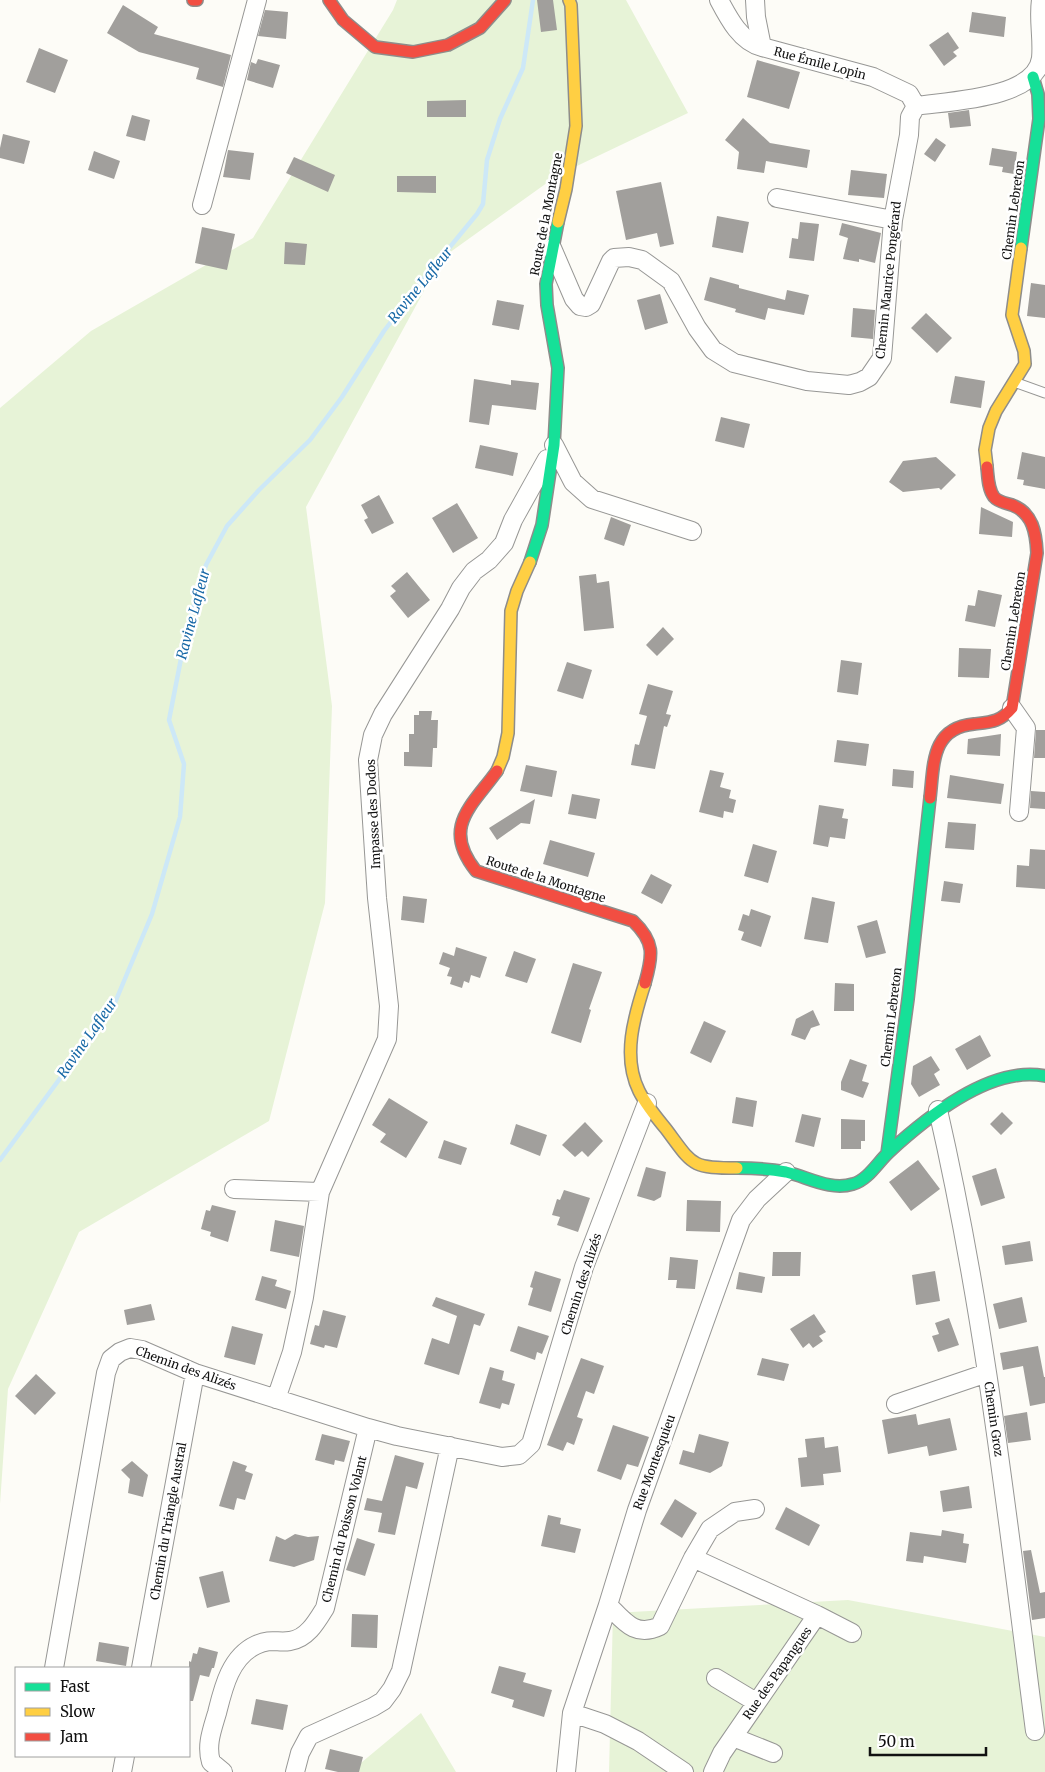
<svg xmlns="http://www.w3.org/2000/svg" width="1045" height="1772" viewBox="0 0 1045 1772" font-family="Merriweather,serif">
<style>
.green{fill:#e7f3d7}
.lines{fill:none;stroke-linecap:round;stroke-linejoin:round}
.stream{stroke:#cde8f7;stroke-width:4.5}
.building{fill:#a19f9c}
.lane-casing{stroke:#979795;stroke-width:11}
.street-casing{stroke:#979795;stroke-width:20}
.fast-casing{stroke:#8e8d8b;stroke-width:14}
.slow-casing{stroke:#8e8d8b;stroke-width:14}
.jam-casing{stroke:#8e8d8b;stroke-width:14}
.lane{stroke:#fffffe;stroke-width:9}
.street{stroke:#fffffe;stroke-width:18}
.fast{stroke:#16e098;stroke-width:11}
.slow{stroke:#ffcf43;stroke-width:11}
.jam{stroke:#f24e42;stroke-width:11}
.labels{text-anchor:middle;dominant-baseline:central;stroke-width:5;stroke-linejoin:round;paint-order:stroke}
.street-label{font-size:12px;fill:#111;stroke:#fff}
.water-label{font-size:14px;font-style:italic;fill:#1768a6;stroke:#fff}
</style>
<rect width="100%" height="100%" fill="#fdfcf7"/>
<path class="green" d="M397,0H626L688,113L558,175L442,258L306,507L332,706L325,903L269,1121L79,1232L8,1389L0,1504V408L91,331L253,238L393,10Z
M848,1600L1045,1637V1772H609L613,1613Z
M421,1713L456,1772H350Z"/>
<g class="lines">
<path class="stream" d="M0,1160L114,1005L152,914L180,817L184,764L169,720L187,628L206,565L227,526L259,490L310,440L342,397L384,331L422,281L477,214L483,204L487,160L500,119L523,68L533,0"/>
</g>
<path class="building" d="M537,0H553L557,30L541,32Z
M123,5L158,27L154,34L231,55L223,87L196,79L199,68L139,52L107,33Z
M265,10L288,12L286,39L258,36Z
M972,12L1006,17L1004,37L969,32Z
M948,32L959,48L953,52L957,56L944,66L929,45Z
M39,48L68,60L55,93L26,82Z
M258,59L280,65L273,88L247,80L251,62L256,64Z
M757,60L800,72L789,109L747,97Z
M466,100V117H427V101Z
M969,110L971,126L950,128L948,113Z
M132,115L150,120L145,141L126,136Z
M743,118L770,143L810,150L807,168L766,161L764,173L737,169L739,152L725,140Z
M3,134L30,141L24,164L0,158V148Z
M936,138L946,145L935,162L924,154Z
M992,148L1017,152L1014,174L1002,172L1003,167L989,165Z
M228,150L254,153L250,180L223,177Z
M94,151L120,161L114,179L88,170Z
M294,157L335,175L328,192L286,173Z
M851,170L887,174L884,198L848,195Z
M397,176H436V193L397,192Z
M661,182L674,244L660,247L657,233L626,240L616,191Z
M717,216L749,222L743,253L712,247Z
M800,222L819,224L814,261L789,258L792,238L798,239Z
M842,223L881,233L875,263L859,259V262L843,259L848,238L839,235Z
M202,227L235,234L227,270L195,263Z
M285,242L307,244L305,265L284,264Z
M710,277L739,285V288L785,300L787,290L809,295L804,315L768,308L765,320L735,312L736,309L704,300Z
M1031,283L1045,285V318L1027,316Z
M660,294L668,323L645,330L637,300Z
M497,300L524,305L519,330L492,325Z
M853,308L875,310L873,339L851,337Z
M926,313L952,338L937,353L911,328Z
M955,376L985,381L981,408L950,403Z
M474,379L511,385V380L539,383L536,410L492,405L489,425L469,422Z
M721,417L750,424L744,448L715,441Z
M480,445L518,453L513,476L475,468Z
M1022,452L1045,457V489L1023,485L1024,480L1017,479Z
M936,457L956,475L941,490L939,488L903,492L889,482L903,461Z
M379,495L394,523L372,534L364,520L368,518L361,505Z
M457,503L478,538L453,553L432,518Z
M981,507L1013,522L1012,537L979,534Z
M611,517L631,525L624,546L604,539Z
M407,572L430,600L408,618L390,596L396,591L391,586Z
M596,574L597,583L609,581L614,628L584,631L579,576Z
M978,590L1002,595L995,627L965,621L968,605L975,606Z
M663,627L674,639L657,656L646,645Z
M959,648L991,649L989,678L958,677Z
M841,660L862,663L858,695L837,692Z
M567,662L592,670L583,699L557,691Z
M648,684L673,691L666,714L671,715L667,727L664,726L655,769L631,765L635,744L639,745L647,716L639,714Z
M419,711H432L431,720H438L437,748H433L432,767L404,766V752H409V734H414V715H419Z
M1036,730H1045V758H1034Z
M1001,734L1000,756L967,754L968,739Z
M837,740L869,744L866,766L834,762Z
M526,765L557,771L552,797L520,791Z
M893,769L914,771L913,788L892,786Z
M710,770L724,773L720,787L731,790L729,798L736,800L733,813L724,811L723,818L699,812Z
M950,775L1004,784L1001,804L947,798Z
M1031,791L1045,792V809L1030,808Z
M572,794L600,799L596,819L568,814Z
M535,799L530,824L521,823L497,840L489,828Z
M819,805L844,809L842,818L848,819L845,839L830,837L828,847L813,844Z
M948,822L976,824L974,850L945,848Z
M550,840L595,853L588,877L543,864Z
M753,844L777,851L768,883L744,876Z
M1030,849L1045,850V889L1016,887L1017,865L1029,866Z
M651,874L672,885L662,904L641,893Z
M944,881L963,884L960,903L941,901Z
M403,896L427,899L424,923L401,920Z
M812,897L835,902L828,943L804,939Z
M751,909L771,916L761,947L741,940L744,932L738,930L743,914L749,916Z
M877,920L886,953L866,958L857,926Z
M456,947L487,957L480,978L471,975L469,983L464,981L462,988L450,984L452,977L447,976L450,968L439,964L443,952L454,956Z
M514,951L536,959L527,983L505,976Z
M573,963L602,972L589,1009L591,1010L581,1043L551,1033Z
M835,983L854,984V1011H834Z
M813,1010L820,1025L811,1028L805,1040L791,1035L796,1019Z
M704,1021L726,1031L711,1063L690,1053Z
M980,1035L991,1056L967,1070L955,1049Z
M931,1056L940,1070L934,1074L940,1085L919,1097L911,1084L913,1066Z
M850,1059L867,1065L862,1081L869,1083L863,1098L841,1090V1082Z
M736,1097L757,1101L753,1127L732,1123Z
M389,1098L428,1122L406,1158L380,1142L386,1134L372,1125Z
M1002,1112L1013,1123L1001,1135L990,1124Z
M802,1114L821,1118L814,1147L795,1142Z
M841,1119L865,1120V1141H861V1149H841Z
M585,1122L603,1141L588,1157L582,1151L575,1157L562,1145Z
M516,1124L547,1135L540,1156L510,1144Z
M444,1140L467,1148L461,1165L438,1158Z
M918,1160L940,1189L911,1211L889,1182Z
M646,1167L666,1172L661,1197L654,1201L637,1196Z
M996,1168L1005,1198L981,1206L972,1176Z
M564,1190L590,1198L578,1232L557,1225L560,1217L552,1215L557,1199L560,1200Z
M687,1200L721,1201L720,1232L686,1231Z
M212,1205L236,1211L228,1242L210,1236L211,1232L201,1229L206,1210L210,1211Z
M275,1220L304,1226L299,1257L270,1251Z
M1030,1241L1033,1261L1005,1265L1002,1246Z
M773,1252H801L800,1276H772Z
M670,1257L698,1260L695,1289L676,1288L677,1280H668Z
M535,1271L561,1279L551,1312L528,1305L533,1288L530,1287Z
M935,1271L940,1301L916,1305L912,1275Z
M739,1272L765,1277L762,1293L736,1289Z
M262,1276L277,1280L275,1286L291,1291L286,1309L255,1300Z
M436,1297L485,1314L480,1326L474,1324L459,1375L424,1364L432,1338L449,1344L457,1316L432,1306Z
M1022,1297L1027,1322L999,1329L993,1304Z
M151,1304L155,1320L127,1325L124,1310Z
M323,1310L346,1316L337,1348L325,1345L324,1348L310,1344L315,1325L319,1326Z
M814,1314L826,1332L819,1336L823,1341L813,1348L809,1343L803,1348L790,1329Z
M949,1318L959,1345L938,1352L932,1336L939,1334L935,1323Z
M232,1326L263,1334L255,1365L224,1357Z
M518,1326L549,1336L542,1354L537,1352L535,1360L510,1351Z
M1038,1346L1044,1377H1045V1403L1030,1406L1023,1366L1003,1370L1000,1353Z
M581,1358L604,1366L594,1394L586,1391L577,1417L583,1419L574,1445L567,1442L563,1451L547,1445Z
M762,1358L789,1364L784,1381L757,1375Z
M490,1367L504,1371L502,1380L515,1384L509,1405L502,1403L500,1409L479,1403Z
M36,1374L56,1393L35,1415L15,1396Z
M1027,1412L1031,1440L1008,1443L1004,1416Z
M916,1414L918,1425L950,1418L957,1450L929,1456L927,1446L888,1454L882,1420Z
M613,1425L649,1437L638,1467L627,1464L621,1480L597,1471Z
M322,1434L350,1441L344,1462L335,1460L334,1465L315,1460Z
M699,1434L729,1442L722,1466L710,1473L679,1464L683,1450L694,1453Z
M824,1437L825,1448L838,1446L841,1472L823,1474L824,1485L801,1487L798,1458L807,1457L805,1439Z
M395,1455L424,1463L417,1489L406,1486L395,1535L378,1532L382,1513L364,1510L367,1498L382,1501Z
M132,1461L148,1475L143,1497L128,1493L130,1479L121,1470Z
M233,1461L247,1466L245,1471L253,1474L245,1500L237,1498L234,1510L219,1506Z
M969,1486L972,1508L943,1512L940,1491Z
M675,1499L697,1513L682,1538L660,1524Z
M786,1507L820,1525L809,1546L775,1529Z
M548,1515L561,1518L560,1524L581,1529L575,1553L541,1546Z
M942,1530L964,1534L963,1543L969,1544L966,1563L924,1556L923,1563L906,1561L910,1532L941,1536Z
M295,1534L308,1537L319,1536L314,1560L294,1567L269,1561L276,1536L285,1540Z
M357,1538L375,1544L365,1576L346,1570Z
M1031,1550L1040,1593L1045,1592V1618L1032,1620L1023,1551Z
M223,1571L230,1602L207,1608L199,1577Z
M352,1614L378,1615L377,1648L351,1647Z
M99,1642L129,1647L126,1666L96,1661Z
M199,1647L218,1652L214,1668H212L209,1677L200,1675L193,1701H189V1661L191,1662L193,1653L197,1654Z
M499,1666L526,1673L523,1682L552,1690L544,1717L512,1707L514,1700L491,1693Z
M256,1699L288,1705L283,1730L251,1724Z
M330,1749L363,1757L359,1772H338L325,1769Z"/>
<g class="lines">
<defs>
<path id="lane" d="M1017,383L1045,393"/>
<path id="street" d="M719,0C729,19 741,42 762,47
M755,0L756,17L762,47L873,77L909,94L916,106
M916,106C948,101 1036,99 1041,58C1043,39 1038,19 1041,0
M777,198L893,220
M202,205L257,0
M552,248L574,299L580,306L586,307L591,304L611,261L614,258L629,257L642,260L671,281L697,328L713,350L734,363L807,381L849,385L860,382L869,377L882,358L893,220L909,135L910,117L916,106
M554,445L573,482L592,499L692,531
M1012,708L1026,728L1019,812
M938,1110C985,1315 1008,1523 1035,1731
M234,1189L320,1192
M276,1399L292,1352L304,1297L320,1192L387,1039L389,1006L377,898L368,760L373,735L383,714L450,609L461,588L474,571L489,560L504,543L513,520L547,459
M896,1404L987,1373
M693,1558L817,1615L722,1753L713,1772
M608,1605C624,1621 635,1638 660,1626L693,1558L710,1529L735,1512L755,1509
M817,1615L852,1633
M54,1668L106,1373L111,1359L120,1352L130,1348L142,1350L195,1373L368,1428L397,1436L502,1457L519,1455L531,1444L584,1267L647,1103
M141,1668L195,1373
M716,1678L756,1702
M572,1713L605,1724L638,1741L684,1772
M733,1737L773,1753
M122,1772L125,1756
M223,1772L211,1762C206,1745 212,1730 217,1713C223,1689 230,1657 256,1645C271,1638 277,1643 290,1641C307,1639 317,1621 325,1608L368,1428
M295,1772L300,1753L309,1736L373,1707L383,1701L392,1689L401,1671L450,1446
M566,1772L572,1713L608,1605L637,1510L741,1220L757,1199L786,1172"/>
<path id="fast" d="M1021,248L1039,119L1038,94L1033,77
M530,562L542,525L554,445L558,368L547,305L546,284L558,222
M887,1154L908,999L930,798
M737,1168C753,1168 770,1169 786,1172C808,1177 830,1191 853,1184C868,1180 878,1162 889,1152C927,1117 991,1065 1045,1076"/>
<path id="slow" d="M558,222L566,189L576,126L571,5L569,0
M987,467L985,450L989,428L996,411L1025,364L1024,351L1012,315L1021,248
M497,771L503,757L508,733L511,611L517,591L530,562
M645,983C634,1017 622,1057 639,1091C646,1105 656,1117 666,1129C693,1165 690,1168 737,1168"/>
<path id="jam" d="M193,0H197
M329,0L343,20L375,47L413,52L448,45L480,28L505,0
M497,771C472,806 441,827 476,871L633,921C655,942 653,955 645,983
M930,798C934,764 931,728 974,724C992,722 1000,722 1012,708L1037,553C1036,533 1033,513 1012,505C1006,503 998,502 994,497C988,489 988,477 987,467"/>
</defs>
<use href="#lane" class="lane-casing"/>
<use href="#street" class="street-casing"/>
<use href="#fast" class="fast-casing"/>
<use href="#slow" class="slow-casing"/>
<use href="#jam" class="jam-casing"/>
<use href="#lane" class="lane"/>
<use href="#street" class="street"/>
<use href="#fast" class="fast"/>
<use href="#slow" class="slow"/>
<use href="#jam" class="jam"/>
</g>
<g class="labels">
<g class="street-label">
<text transform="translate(820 63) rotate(15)">Rue Émile Lopin</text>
<text transform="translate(1013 210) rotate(-82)">Chemin Lebreton</text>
<text transform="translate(546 214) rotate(-79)">Route de la Montagne</text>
<text transform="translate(888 280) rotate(-84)">Chemin Maurice Pongérard</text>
<text transform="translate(1013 621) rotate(-81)">Chemin Lebreton</text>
<text transform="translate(373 814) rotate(-93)">Impasse des Dodos</text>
<text transform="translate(546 879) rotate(18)">Route de la Montagne</text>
<text transform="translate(891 1017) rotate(-83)">Chemin Lebreton</text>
<text transform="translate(581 1284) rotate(-72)">Chemin des Alizés</text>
<text transform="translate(186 1368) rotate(20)">Chemin des Alizés</text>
<text transform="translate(994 1419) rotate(82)">Chemin Groz</text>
<text transform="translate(654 1462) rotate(-70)">Rue Montesquieu</text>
<text transform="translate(168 1521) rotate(-80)">Chemin du Triangle Austral</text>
<text transform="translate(344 1529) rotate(-76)">Chemin du Poisson Volant</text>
<text transform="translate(777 1673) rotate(-55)">Rue des Papangues</text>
</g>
<g class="water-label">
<text transform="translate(420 285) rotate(-51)">Ravine Lafleur</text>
<text transform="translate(193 614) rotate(-75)">Ravine Lafleur</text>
<text transform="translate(87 1038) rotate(-55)">Ravine Lafleur</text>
</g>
</g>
<rect x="15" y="1667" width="175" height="90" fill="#ffffff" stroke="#a0a0a0"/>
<rect x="25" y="1683" width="25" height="8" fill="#16e098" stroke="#a0a0a0"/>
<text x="60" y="1692" font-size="15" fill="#111111">Fast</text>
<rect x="25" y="1708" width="25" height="8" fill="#ffcf43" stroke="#a0a0a0"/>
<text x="60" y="1717" font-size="15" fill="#111111">Slow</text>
<rect x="25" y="1733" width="25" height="8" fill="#f24e42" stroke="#a0a0a0"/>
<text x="60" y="1742" font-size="15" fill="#111111">Jam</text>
<path d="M870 1747v8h116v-8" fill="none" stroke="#111111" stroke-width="2.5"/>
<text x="878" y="1747" font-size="15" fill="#111111" stroke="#ffffff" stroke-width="4" paint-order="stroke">50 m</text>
</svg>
